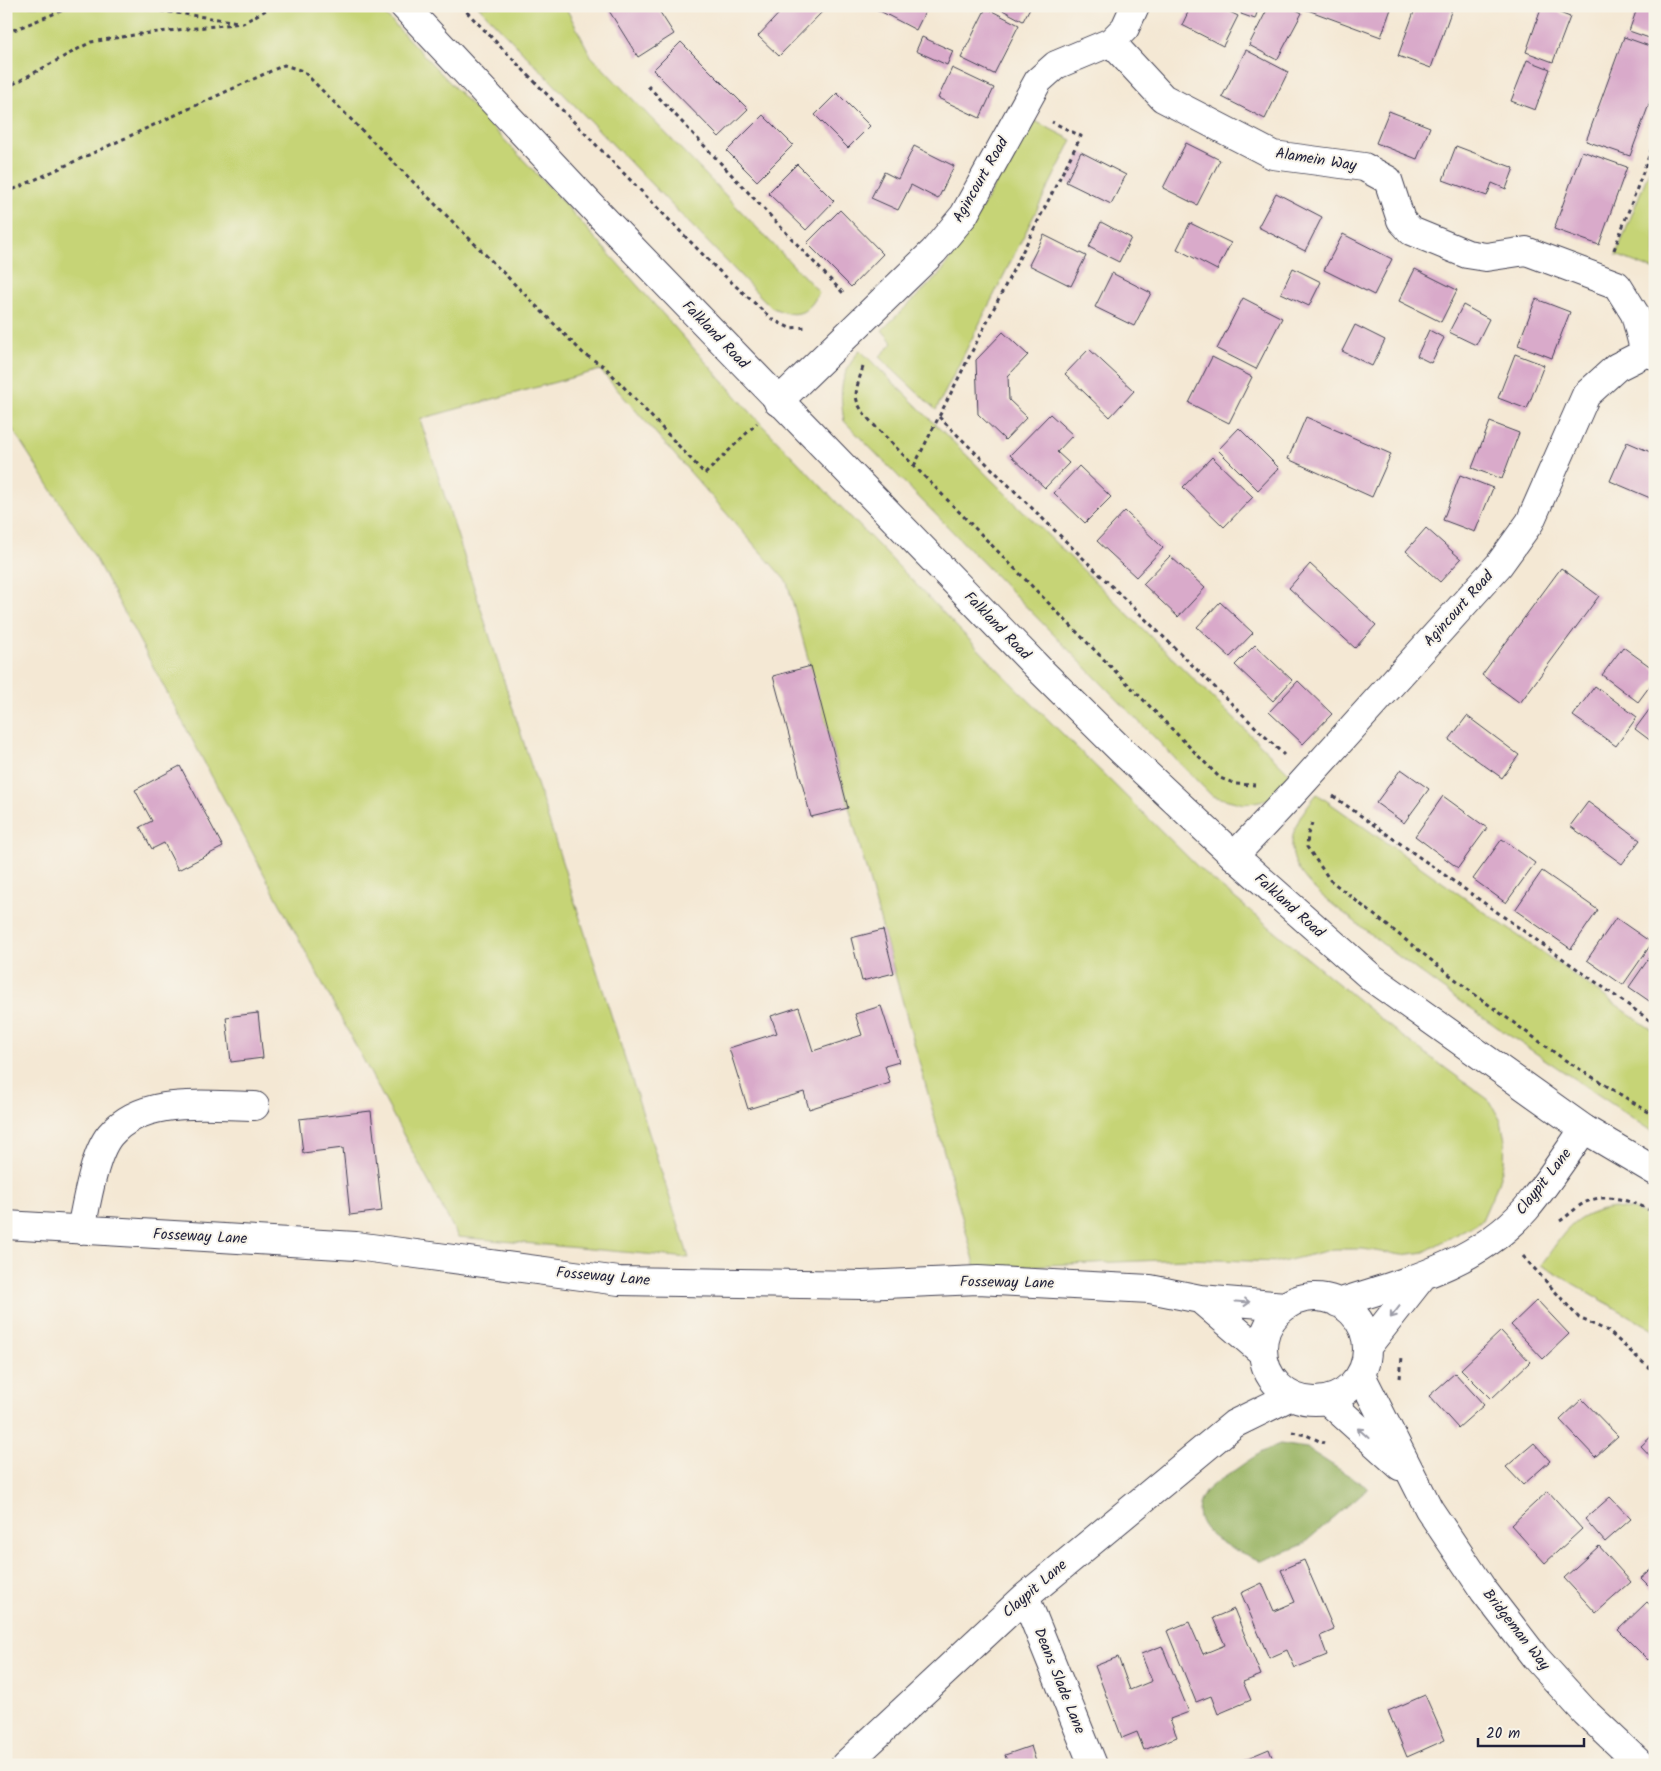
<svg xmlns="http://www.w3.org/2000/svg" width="1661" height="1771" viewBox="0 0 1661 1771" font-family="Kalam,sans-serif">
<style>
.green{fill:#c6d476;stroke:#747b58}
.forest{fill:#9cb667;stroke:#5f6c51}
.building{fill:#d9aaca}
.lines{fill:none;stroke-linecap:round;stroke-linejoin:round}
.minor-casing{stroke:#424052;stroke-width:30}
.highway-casing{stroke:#424052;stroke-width:30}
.path{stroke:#424052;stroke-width:3;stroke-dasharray:4 4;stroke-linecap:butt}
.minor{stroke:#fff;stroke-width:28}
.highway{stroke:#fff;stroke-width:28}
.oneway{stroke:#9c9ca7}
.labels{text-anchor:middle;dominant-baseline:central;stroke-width:4;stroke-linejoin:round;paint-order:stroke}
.street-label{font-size:15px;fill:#22223b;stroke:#f7f3e8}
</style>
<rect width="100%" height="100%" fill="#f7f3e8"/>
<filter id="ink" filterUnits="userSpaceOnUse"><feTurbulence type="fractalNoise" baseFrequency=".02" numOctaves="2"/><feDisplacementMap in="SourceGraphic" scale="10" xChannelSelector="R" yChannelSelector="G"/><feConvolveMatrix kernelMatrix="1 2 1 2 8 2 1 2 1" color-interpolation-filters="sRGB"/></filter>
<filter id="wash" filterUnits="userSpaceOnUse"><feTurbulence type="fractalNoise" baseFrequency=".0096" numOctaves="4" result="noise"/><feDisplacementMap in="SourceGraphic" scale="20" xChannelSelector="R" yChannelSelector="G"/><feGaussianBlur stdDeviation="1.12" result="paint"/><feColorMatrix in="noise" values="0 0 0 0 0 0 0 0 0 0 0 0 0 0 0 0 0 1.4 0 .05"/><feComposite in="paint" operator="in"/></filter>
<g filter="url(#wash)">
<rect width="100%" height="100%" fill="#f4e8d4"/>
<path class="green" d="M6,6H377L553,191L762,425L1014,686L1202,871L1399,1034L1489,1100L1501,1121L1505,1140L1504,1163L1497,1186L1482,1220L1424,1252L1401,1255L1363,1249H1334L1282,1262L1185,1259L976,1268L787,582L600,370L420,419L689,1258L458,1237L93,554L6,419Z
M478,6H565L591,56L819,292C807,317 794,318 771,307Z
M1031,119L1072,140L936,410L879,357L893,343L882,330L941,273L982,208Z
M1655,156V270L1616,255Z
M860,350L1292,776L1275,798L1244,804L1212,796L844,421C839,390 840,375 860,350Z
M1317,794L1655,1032V1133C1554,1064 1448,999 1354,921C1333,904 1306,887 1295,862C1285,836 1301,813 1317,794Z
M1613,1208L1634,1210L1655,1220V1331L1541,1265C1565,1233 1570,1215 1613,1208Z"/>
<path class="forest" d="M1280,1444L1306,1448L1368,1488L1302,1545L1261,1561C1237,1551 1180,1531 1204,1494C1208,1486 1221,1480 1228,1475C1245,1463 1260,1451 1280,1444Z"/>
<g id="blocks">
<path class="building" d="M606,6H656L674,34L638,57Z
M786,6H820L824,10L779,56L758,36Z
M877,6H928L916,30L876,9Z
M995,6H1031L1023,21Z
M1191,6H1218L1238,16L1223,46L1182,25Z
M1244,6H1259L1255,19L1241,14Z
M1269,6H1289L1302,13L1277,60L1249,45Z
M1307,6H1392L1381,37L1305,9Z
M1406,6H1453L1431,68L1398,56L1414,12L1405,9Z
M1542,6L1570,17L1553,62L1526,52Z
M1638,6H1655V40L1629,31Z
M986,8L1019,25L994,74L961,58Z
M922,37L953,51L947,65L916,51Z
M1624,37L1655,48V88L1630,156L1586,141Z
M681,42L748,109L719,137L653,70Z
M1246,50L1288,72L1265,119L1222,97Z
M1527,60L1550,69L1535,110L1511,101Z
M952,68L994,88L980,118L938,98Z
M837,93L870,126L848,148L815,115Z
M1389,111L1430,127L1417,159L1376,143Z
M763,115L793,145L757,181L727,151Z
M1186,143L1220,160L1197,205L1163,188Z
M914,146L954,166L938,199L911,185L898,210L871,198L884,172L898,179Z
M1456,146L1514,168L1506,189L1492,183L1487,196L1443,180Z
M1582,151L1627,167L1599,245L1554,229Z
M1081,152L1126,175L1111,204L1066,182Z
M797,164L834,201L806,230L768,193Z
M1276,193L1322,217L1305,251L1258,227Z
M840,210L883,254L851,287L807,243Z
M1101,222L1131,238L1119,262L1089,247Z
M1190,223L1231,243L1217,270L1177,249Z
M1343,234L1392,259L1374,295L1324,270Z
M1044,235L1086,256L1071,286L1029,265Z
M1293,268L1321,282L1309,306L1281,293Z
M1415,269L1457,290L1441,322L1399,301Z
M1112,273L1151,293L1134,326L1095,307Z
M1243,298L1282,318L1256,369L1217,349Z
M1536,299L1570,312L1552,358L1518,345Z
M1463,305L1489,319L1476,345L1449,332Z
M1355,325L1385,340L1372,366L1342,351Z
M1429,330L1444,338L1431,363L1417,356Z
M1003,332L1028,355L1008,376L1009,400L1027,417L1005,440L978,414L976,360Z
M1089,349L1134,391L1110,417L1065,374Z
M1515,354L1544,365L1527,409L1498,398Z
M1212,357L1252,377L1229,423L1189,403Z
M1050,414L1073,435L1057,452L1069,463L1045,488L1010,455Z
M1306,417L1391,454L1372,497L1288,459Z
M1490,422L1519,433L1502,479L1472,468Z
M1239,428L1279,468L1258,490L1218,450Z
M1627,442L1655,454V500L1610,481Z
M1212,457L1253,497L1224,527L1183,487Z
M1079,466L1111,497L1085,523L1054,493Z
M1460,475L1493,488L1475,532L1443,520Z
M1125,511L1163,548L1136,577L1097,541Z
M1426,528L1461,559L1440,582L1406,551Z
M1170,556L1205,588L1178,617L1143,584Z
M1310,564L1376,625L1355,648L1289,588Z
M1561,568L1599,596L1520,703L1482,675Z
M1220,602L1253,633L1230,657L1197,627Z
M1255,645L1292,680L1273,701L1235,665Z
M1623,647L1655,670V679L1638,702L1602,675Z
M811,666L848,808L811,817L773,676Z
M1298,681L1332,714L1303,744L1269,712Z
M1595,686L1637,717L1616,746L1573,716Z
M1655,702V744L1635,729Z
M1467,716L1519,755L1502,778L1449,740Z
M180,766L223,847L178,870L164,843L152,849L140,827L152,821L135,790Z
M1401,769L1429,789L1404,823L1376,803Z
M1443,796L1487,828L1458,868L1415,836Z
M1588,802L1640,840L1622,864L1570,826Z
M1502,839L1535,863L1506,903L1473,879Z
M1542,871L1598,910L1571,949L1515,910Z
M1616,918L1652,943L1623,985L1587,960Z
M883,930L894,973L862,981L851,938Z
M1652,954L1655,956V1005L1629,987Z
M881,1006L899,1062L885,1066L890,1083L809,1109L804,1092L748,1109L729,1048L777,1033L771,1016L799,1007L813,1051L862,1035L855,1014Z
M258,1013L263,1058L231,1062L226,1017Z
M371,1111L382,1211L350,1215L343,1148L303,1153L299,1119Z
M1537,1300L1569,1334L1543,1359L1511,1325Z
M1501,1331L1530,1362L1491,1399L1461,1369Z
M1455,1373L1484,1405L1458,1428L1429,1396Z
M1582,1399L1618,1436L1595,1457L1560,1420Z
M1655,1433V1461L1641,1446Z
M1534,1443L1550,1461L1523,1485L1506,1467Z
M1548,1491L1582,1529L1545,1563L1511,1525Z
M1610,1497L1631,1519L1605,1542L1585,1519Z
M1599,1546L1631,1582L1596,1613L1564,1578Z
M1304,1560L1334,1630L1320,1636L1327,1655L1295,1668L1287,1650L1269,1658L1241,1593L1262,1583L1274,1611L1295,1602L1281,1570Z
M1655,1566V1592L1641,1578Z
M1647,1602L1655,1609V1653L1648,1660L1618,1630Z
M1234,1609L1261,1675L1243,1682L1251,1700L1218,1714L1211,1696L1196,1702L1167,1631L1189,1622L1203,1654L1225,1645L1213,1618Z
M1162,1646L1189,1712L1170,1719L1177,1737L1144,1750L1137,1732L1122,1738L1095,1666L1118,1657L1130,1690L1152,1681L1141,1654Z
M1425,1695L1445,1740L1407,1757L1388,1711Z
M1031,1746L1037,1765H1008L1005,1755Z
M1269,1749L1275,1765H1231Z"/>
</g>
</g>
<g filter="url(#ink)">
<use href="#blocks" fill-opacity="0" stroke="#424052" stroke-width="1"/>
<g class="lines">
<defs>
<path id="minor" d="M1111,42L1163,98L1273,155L1364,167L1388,180L1401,220L1411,231L1467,254L1486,257L1526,251L1617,285L1635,314L1645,353
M778,402L934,251L964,215L1038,81L1056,65L1111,42L1125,28L1135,6
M1234,856L1295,791L1499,565L1530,522L1586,395L1617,367L1645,353L1655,355
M6,1225L356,1246L619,1281L862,1285L978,1280L1150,1289L1200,1299L1286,1306
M81,1230C86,1205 94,1154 110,1135C144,1095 208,1106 255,1106
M1263 1349a52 52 0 1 1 104 0a52 52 0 1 1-104 0Z
M1200,1299L1262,1352
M1338,1303C1405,1282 1478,1264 1526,1209C1547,1184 1565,1156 1584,1129
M1367,1347L1422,1277
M1361,1375L1429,1509L1484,1591L1535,1657L1585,1712L1641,1765
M1327,1400L1400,1466
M1025,1597L1093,1765
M845,1765L1025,1597L1234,1424L1291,1396"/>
<path id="highway" d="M404,6L600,215L1040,670L1122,751L1234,856L1372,978L1584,1129L1655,1171"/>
</defs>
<use href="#minor" class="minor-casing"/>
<use href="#highway" class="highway-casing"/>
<path class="path" d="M129,6L238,22
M461,6L716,268L773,320L790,328L807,327
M6,33L73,6
M648,86L843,293
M6,88L91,42L140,34L243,23L273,6
M6,193L284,65L303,71L584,354L605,367L705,474L757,423
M1614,250L1655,140
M863,367C854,396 851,399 872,423L1220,778L1236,784L1255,785
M939,417L1284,755
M914,466L1081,136L1052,122
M1333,796L1655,1024
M1312,823L1308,834L1307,847L1330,880L1474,994L1565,1060L1655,1116
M1560,1221C1568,1216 1577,1206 1586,1202C1607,1192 1636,1202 1655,1213
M1523,1256L1579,1318L1608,1331L1648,1367L1655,1370
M1400,1378L1402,1357
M1292,1432L1306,1435L1324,1443"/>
<use href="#minor" class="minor"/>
<use href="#highway" class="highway"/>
</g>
<defs><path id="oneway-shaft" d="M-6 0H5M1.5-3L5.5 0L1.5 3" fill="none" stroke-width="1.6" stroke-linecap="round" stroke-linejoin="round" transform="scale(1.25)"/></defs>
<g class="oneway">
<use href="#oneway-shaft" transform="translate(1243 1302) rotate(4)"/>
<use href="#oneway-shaft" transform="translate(1395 1312) rotate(128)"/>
<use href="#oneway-shaft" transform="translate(1363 1433) rotate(-138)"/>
</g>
</g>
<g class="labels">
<g class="street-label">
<text transform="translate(1316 160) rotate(9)">Alamein Way</text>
<text transform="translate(981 180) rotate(-60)">Agincourt Road</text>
<text transform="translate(715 335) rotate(46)">Falkland Road</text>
<text transform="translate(1459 609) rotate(-48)">Agincourt Road</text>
<text transform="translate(997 626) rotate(46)">Falkland Road</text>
<text transform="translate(1289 906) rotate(42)">Falkland Road</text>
<text transform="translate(1544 1182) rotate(-52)">Claypit Lane</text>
<text transform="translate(200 1237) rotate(3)">Fosseway Lane</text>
<text transform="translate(603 1277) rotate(5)">Fosseway Lane</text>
<text transform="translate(1007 1283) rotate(1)">Fosseway Lane</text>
<text transform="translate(1035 1589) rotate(-41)">Claypit Lane</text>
<text transform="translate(1516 1630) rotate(52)">Bridgeman Way</text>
<text transform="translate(1059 1681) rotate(68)">Deans Slade Lane</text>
</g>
</g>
<rect width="1661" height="1771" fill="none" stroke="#f7f3e8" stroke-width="25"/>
<path d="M1478 1738v8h106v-8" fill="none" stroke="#22223b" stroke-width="2.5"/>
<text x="1486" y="1738" font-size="15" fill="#22223b" stroke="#f7f3e8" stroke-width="4" paint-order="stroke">20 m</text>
</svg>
